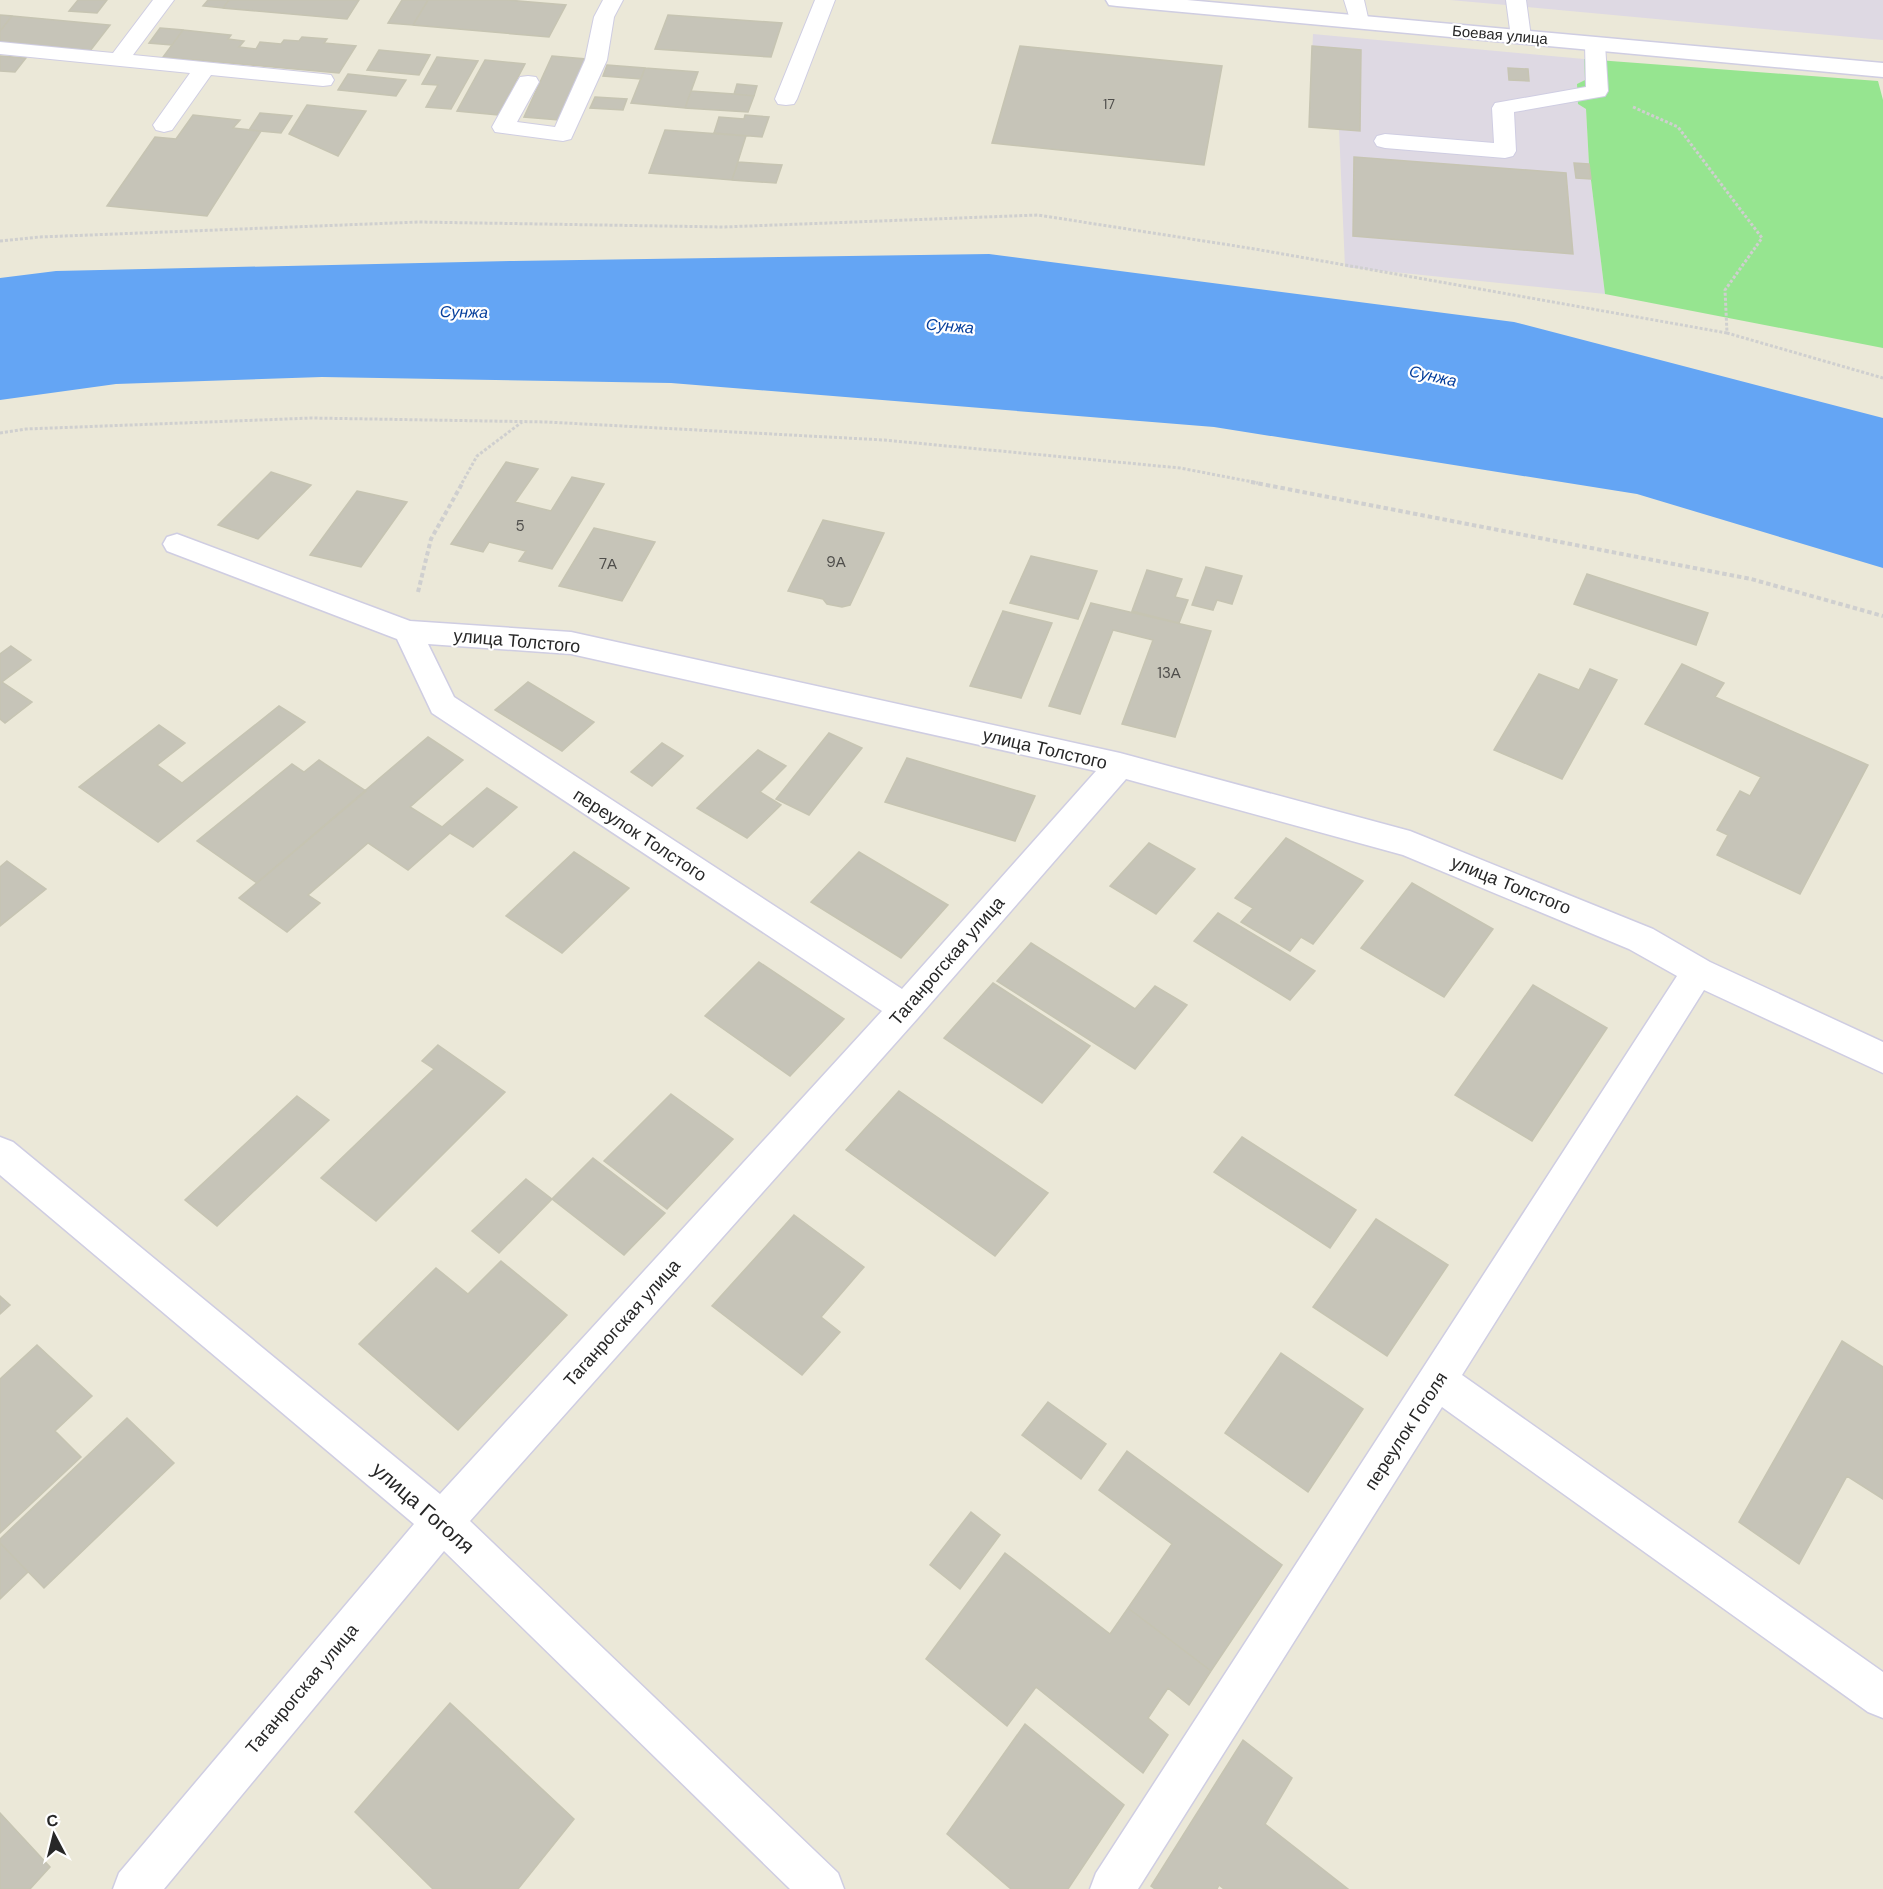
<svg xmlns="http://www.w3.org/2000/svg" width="1883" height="1889" viewBox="0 0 1883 1889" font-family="'DM Sans',sans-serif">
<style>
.industrial{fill:#ded9e3}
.green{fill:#96e590}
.water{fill:#64a5f4}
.building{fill:#c6c4b8;stroke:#c6c4b2;stroke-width:1.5}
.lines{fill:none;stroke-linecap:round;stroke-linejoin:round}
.service-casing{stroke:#cfcde2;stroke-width:2}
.minor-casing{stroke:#cfcde2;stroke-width:3}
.path-far1{stroke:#cfcfcf;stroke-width:3;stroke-dasharray:3 2;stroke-linecap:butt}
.path{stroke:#cfcfcf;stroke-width:4;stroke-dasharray:4.5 3;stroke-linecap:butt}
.service{fill:#fff;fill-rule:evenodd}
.minor{fill:#fff;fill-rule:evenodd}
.labels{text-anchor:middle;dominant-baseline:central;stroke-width:4.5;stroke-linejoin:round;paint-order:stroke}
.far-number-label{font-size:14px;fill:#4f4e4b}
.far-street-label{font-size:15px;fill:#272727;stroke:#fff}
.number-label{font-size:15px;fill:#4f4e4b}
.far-water-label{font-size:16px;font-style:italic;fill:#063f9c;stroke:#fff}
.street-label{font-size:18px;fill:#272727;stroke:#fff}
.near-street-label{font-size:21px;fill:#272727;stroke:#fff}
</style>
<rect width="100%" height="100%" fill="#ebe8d8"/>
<path class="industrial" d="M1450,0H1883V40L1517,6Z
M1313,34L1584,59L1585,80L1577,84L1578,104L1586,109L1589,164L1605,294L1345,267L1339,129L1309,127Z"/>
<path class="green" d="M1584,59L1878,81L1883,100V348L1605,294L1589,164L1586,109L1578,104L1577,84L1585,80Z"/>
<path class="water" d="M989,254L1514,322L1883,418V568L1637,494L1214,427L671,383L322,377L116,384L0,400V278L56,271L513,261Z"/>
<path class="building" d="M78,0H107L97,13L69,11Z
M208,0H229L223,8L203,6Z
M229,0H359L347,19L223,8Z
M402,0H428L413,25L388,23Z
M428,0H507L566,5L549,37L413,25Z
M0,15L12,16L0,31Z
M668,15L782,23L771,57L655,49Z
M12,16L110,25L90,51L0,43V31Z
M160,28L183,30L172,45L149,43Z
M183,30L231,35L228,39L244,41L239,47L256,49L260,42L281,44L284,40L299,41L302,37L327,39L324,43L356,46L339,73L163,57Z
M1020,46L1222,66L1204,165L992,143Z
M1312,46L1361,50L1360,131L1309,127Z
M379,50L430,55L419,75L367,70Z
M0,56L26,58L15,72L0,71Z
M552,56L586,59L559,120L524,117Z
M437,57L478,61L451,109L426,107L438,85L422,84Z
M485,60L525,64L498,115L457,111Z
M607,65L645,68L641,79L603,76Z
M645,68L698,72L685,108L631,103Z
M1508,68L1528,69L1529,81L1509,80Z
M348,74L406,80L396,96L338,90Z
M737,84L757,86L754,96L734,94Z
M691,91L734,94L754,96L748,112L685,108Z
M595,97L627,99L623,110L590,108Z
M307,105L366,111L338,156L289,134Z
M260,113L292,116L281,133L249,130Z
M193,115L240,120L233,128L261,131L207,216L107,206L155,137L176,139Z
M745,115L769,117L762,137L714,133L719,117L744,119Z
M665,130L746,136L732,180L649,173Z
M1354,157L1566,173L1573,254L1353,236Z
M738,162L782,165L776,183L732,180Z
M1574,163L1589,164L1591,179L1576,178Z
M506,462L538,469L515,502L551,511L572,477L604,484L552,569L519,561L526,551L489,542L483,552L451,544Z
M271,472L311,485L258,539L218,525Z
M357,491L407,502L361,567L310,555Z
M823,520L884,533L850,605L842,607L827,604L823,599L788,591Z
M594,528L655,542L622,601L559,586Z
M1031,556L1097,571L1078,619L1010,603Z
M1206,567L1242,576L1232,604L1217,600L1213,610L1192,605Z
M1147,570L1182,579L1175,597L1188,600L1179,623L1132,611Z
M1587,574L1708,613L1696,645L1574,604Z
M1091,603L1211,631L1175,737L1122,724L1153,640L1113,630L1080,714L1049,706Z
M1003,611L1052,623L1021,698L970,686Z
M11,646L31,660L2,682L32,702L5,723L0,719V654Z
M1682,664L1724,683L1715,697L1868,765L1800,894L1717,855L1728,835L1717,830L1740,791L1750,796L1761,777L1645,724Z
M1590,669L1617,680L1562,779L1494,750L1539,674L1579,690Z
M528,682L594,722L562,751L495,710Z
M279,706L305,722L158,842L79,787L159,725L185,743L157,765L182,783Z
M829,733L862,748L809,815L776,799Z
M428,737L463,760L410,807L442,827L487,788L517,807L473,847L450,833L408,870L368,843L308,895L320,903L287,932L239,898Z
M662,743L683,756L652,786L631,772Z
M758,750L786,766L760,792L781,805L747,838L697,808Z
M907,758L1035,796L1015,841L885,802Z
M319,760L366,791L257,883L197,841L292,764L304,772Z
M1286,838L1363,881L1313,944L1301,937L1290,951L1241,922L1253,908L1235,898Z
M1149,843L1195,869L1156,914L1110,886Z
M574,852L629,888L562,953L506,916Z
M859,852L948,905L901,958L811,902Z
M7,861L46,889L0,926V867Z
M1412,883L1493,929L1444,997L1361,948Z
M1218,913L1315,971L1290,1000L1194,941Z
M1031,943L1135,1009L1155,986L1187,1005L1135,1069L997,981Z
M759,962L844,1019L790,1076L705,1016Z
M993,983L1090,1046L1042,1103L944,1038Z
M1533,985L1607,1028L1532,1141L1455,1095Z
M438,1045L505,1092L376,1221L321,1178L434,1069L422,1061Z
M899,1091L1048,1193L995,1256L846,1150Z
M671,1094L733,1139L667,1209L604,1161Z
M297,1096L329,1120L217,1226L185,1200Z
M1242,1137L1356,1210L1330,1248L1214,1172Z
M593,1158L665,1213L624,1255L552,1199Z
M526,1179L552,1199L499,1253L472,1231Z
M794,1215L864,1267L821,1317L840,1332L802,1375L712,1306Z
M1376,1219L1448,1265L1387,1356L1313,1307Z
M501,1261L567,1315L458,1430L359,1344L436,1268L468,1294Z
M0,1296L10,1305L0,1314Z
M1842,1341L1883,1367V1499L1847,1476L1799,1564L1739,1522Z
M37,1345L92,1396L55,1431L81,1457L0,1533V1379Z
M1281,1353L1363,1409L1308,1492L1225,1433Z
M1048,1402L1106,1444L1081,1479L1022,1435Z
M127,1418L174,1463L44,1588L0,1543V1539Z
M1127,1451L1282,1565L1211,1671L1128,1608L1172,1544L1099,1490Z
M971,1512L1000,1535L960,1589L930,1565Z
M0,1543L28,1572L0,1599Z
M1005,1553L1110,1634L1128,1608L1211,1671L1189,1705L1168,1688L1148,1718L1168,1735L1143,1773L1036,1687L1007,1726L926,1659Z
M450,1703L574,1819L518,1889H433L355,1812Z
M1025,1724L1124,1805L1068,1889H1011L947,1834Z
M1243,1740L1292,1778L1265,1824L1348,1889H1224L1219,1885L1217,1889H1155L1151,1886Z
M0,1813L50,1867L30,1889H0Z"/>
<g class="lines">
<defs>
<path id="service" d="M153,0H174L133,55L323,74L331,75L334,80L331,85L323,86L211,75L172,130L164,132L156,130L153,125L190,73L0,54V42L113,53Z
M603,0H623L614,17L607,60L571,139L563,141L495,132L492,127L517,82L520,77L528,76L536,77L539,82L517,122L555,127L585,60L594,17Z
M815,0H835L797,99L794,104L786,105L778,104L775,99Z
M1344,0H1364L1369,22L1366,26L1359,28L1352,26Z
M1506,0H1526L1531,37L1528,41L1521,43L1514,41L1511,37Z
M1595,38L1602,40L1605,44L1608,91L1605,96L1514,112L1516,151L1513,156L1505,158L1385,148L1377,146L1374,141L1377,136L1385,134L1494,143L1492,108L1495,103L1586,87L1585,44L1588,40Z"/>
<path id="minor" d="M1106,0H1187L1883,63V77L1117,6L1109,5Z
M177,534L410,621L571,632L1120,753L1410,831L1653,929L1710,962L1883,1042V1073L1704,990L1462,1375L1883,1672V1718L1868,1712L1442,1407L1138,1889H1090L1096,1873L1677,976L1629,949L1403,855L1126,779L917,1019L470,1521L838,1873L844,1889H790L444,1551L164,1889H113L119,1873L414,1524L0,1175V1137L13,1142L440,1494L882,1011L432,713L397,639L167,551L163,544L167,537ZM428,644L571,654L1096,771L902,989L454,697Z"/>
</defs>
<use href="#service" class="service-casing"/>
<use href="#minor" class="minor-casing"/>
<path class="path-far1" d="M1633,107L1678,127L1762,238L1725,290L1727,333L1883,378
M0,241L39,237L419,222L723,227L1038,215L1255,249L1727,333
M0,433L26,429L312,418L547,422L884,440L1180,468L1258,483
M462,483L477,456L522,422"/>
<path class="path" d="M1251,482L1751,579L1883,616
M418,592L431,539L463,482"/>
<use href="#service" class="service"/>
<use href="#minor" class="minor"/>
</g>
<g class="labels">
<g class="far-number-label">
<text x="1109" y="104">17</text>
</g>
<g class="far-street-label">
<text transform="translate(1500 35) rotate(5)">Боевая улица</text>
</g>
<g class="number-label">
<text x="520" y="526">5</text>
<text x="836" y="562">9А</text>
<text x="608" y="564">7А</text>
<text x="1169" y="673">13А</text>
</g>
<g class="far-water-label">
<text transform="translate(464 312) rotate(1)">Сунжа</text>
<text transform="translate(950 326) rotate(5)">Сунжа</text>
<text transform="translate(1433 376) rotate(13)">Сунжа</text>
</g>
<g class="street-label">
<text transform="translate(517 641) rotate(5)">улица Толстого</text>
<text transform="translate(1045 749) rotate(13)">улица Толстого</text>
<text transform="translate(640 835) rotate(33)">переулок Толстого</text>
<text transform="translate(1511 885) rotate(22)">улица Толстого</text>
<text transform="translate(947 961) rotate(-49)">Таганрогская улица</text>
<text transform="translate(622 1323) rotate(-48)">Таганрогская улица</text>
<text transform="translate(1406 1431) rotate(-57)">переулок Гоголя</text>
<text transform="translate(302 1689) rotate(-50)">Таганрогская улица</text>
</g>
<g class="near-street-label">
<text transform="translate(423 1508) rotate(41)">улица Гоголя</text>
</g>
</g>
<g transform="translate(54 1835) rotate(353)" stroke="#ffffff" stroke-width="4.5" paint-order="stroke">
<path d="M0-4.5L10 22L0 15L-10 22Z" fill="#272727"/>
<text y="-9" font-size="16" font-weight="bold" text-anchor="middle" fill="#272727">С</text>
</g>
</svg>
